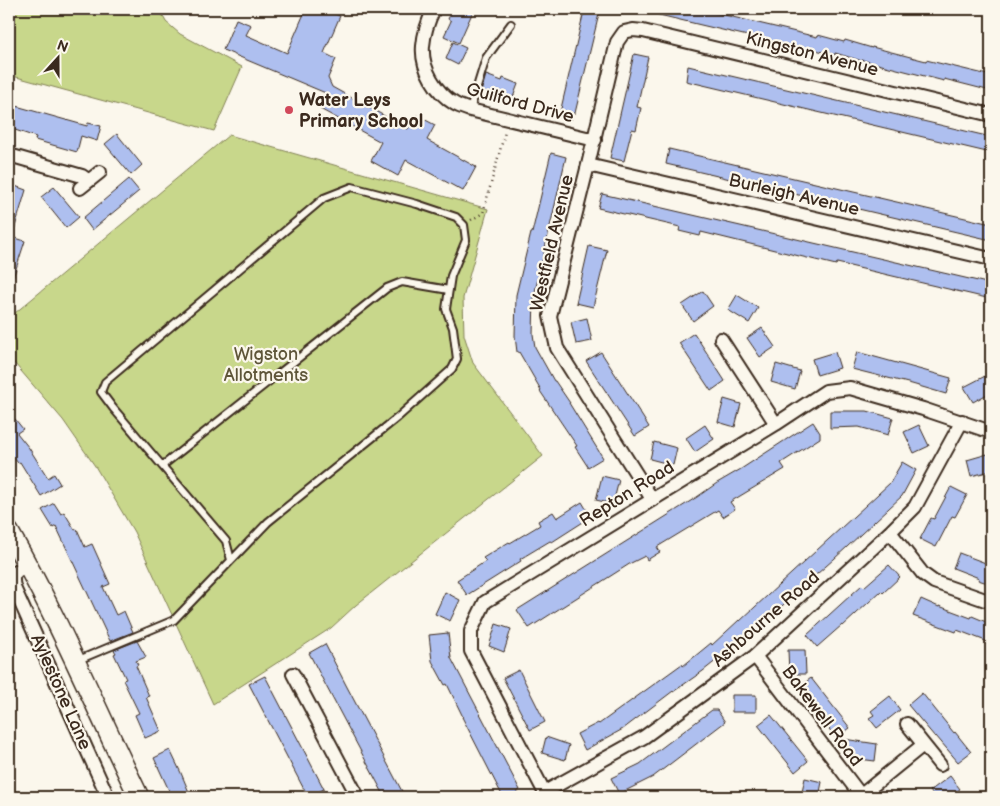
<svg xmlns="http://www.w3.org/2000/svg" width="1000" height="806" viewBox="0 0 1000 806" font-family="'Balsamiq Sans',sans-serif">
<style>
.green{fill:#c8d78b;stroke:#828054}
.building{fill:#aebfef;stroke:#3b2a1e}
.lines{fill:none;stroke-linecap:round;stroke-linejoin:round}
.service-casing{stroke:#3b2a1e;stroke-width:10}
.minor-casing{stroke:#3b2a1e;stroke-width:16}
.secondary-casing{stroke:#3b2a1e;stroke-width:22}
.path{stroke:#3b2a1e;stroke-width:2.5;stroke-dasharray:1 4;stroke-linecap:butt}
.service{stroke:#fbf7ec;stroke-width:6}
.minor{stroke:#fbf7ec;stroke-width:12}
.secondary{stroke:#fbf7ec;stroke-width:19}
.poi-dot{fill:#d1495b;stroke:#fbf7ec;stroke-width:2}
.labels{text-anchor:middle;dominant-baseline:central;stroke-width:4.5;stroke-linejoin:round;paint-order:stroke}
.street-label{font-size:18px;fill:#3b2a1e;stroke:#fbf7ec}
.poi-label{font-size:18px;font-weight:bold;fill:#3b2a1e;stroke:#fbf7ec;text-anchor:start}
.park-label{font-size:18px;fill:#5e5539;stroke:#fbf7ec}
</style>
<rect width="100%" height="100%" fill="#fbf7ec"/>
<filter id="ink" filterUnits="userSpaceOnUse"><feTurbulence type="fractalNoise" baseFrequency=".02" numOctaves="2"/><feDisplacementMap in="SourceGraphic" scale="10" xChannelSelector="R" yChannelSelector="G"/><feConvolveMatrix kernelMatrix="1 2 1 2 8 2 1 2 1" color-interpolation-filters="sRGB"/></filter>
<g filter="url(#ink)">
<path class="green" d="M9,9H159L166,22L180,34L242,67L214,131L9,75Z
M229,135L488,209L463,298L464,335L473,363L543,456L356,605L331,628L213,704L134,532L95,466L63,420L9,357V318Z"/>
<path class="building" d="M306,9H322L340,16L324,53L336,59L328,78L332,87L408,129L416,115L435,125L427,140L476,167L463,191L406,160L398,176L371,161L381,142L320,109L328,94L223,50L236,19L251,25L246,35L287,53Z
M453,9H474L459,43L444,36L451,21L448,19Z
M652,9H699L817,37L818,35L844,42L845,40L872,48V47L926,61V60L980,73L991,76V91L944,79V81L862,60V61L835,53V55L808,48L807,50L701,25L651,13Z
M584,11L599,14L575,113H573L571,120L559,117Z
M453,42L466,48L458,65L446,59Z
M634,54L648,57L637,107L641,108L636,130L632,129L624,161L610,158Z
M688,66L991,137V153L686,81Z
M486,75L502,81L503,78L518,84L512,100L497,95L496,97L481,92Z
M9,104L87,126L88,123L101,126L97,141L81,136L77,152L35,140L36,137L9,128Z
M117,134L142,165L131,175L105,144Z
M669,149L991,224V240L666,164Z
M551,153L566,157L534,296L533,334L535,347L554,381H555L570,403H569L603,458L588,467L575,447L577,446L540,391L541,390L519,352H517L515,336L516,295L531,233H532Z
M129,179L139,191L92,230L83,218Z
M15,186L26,190L12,237L25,241L11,284L9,283V198L11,199Z
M54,187L79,217L66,228L41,197Z
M602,194L991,284V299L837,263L836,265L701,232L700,236L679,231L680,227L598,208Z
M589,246L607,250L593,307L576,303Z
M703,291L713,306L693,321L682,305Z
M737,295L758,308L749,323L728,310Z
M587,318L592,341L576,344L571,322Z
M762,328L775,347L760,357L747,338Z
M694,333L725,381L711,391L679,343Z
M601,352L649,427L635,436L586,361Z
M835,352L840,368L817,375L812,359Z
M857,352L951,378L946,394L912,384L852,369Z
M776,364L800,371L795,389L771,382Z
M991,373V392L973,402L964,387Z
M724,399L741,404L735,427L718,422Z
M830,411H867L893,418L888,435L859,427L830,428Z
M15,419L23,429L17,433L29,448L48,478L54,474L60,484L41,496L20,462L18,463L9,452V423Z
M813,422L820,433V438L781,463L785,469L730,502L735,509L723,517L718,510L657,547L660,552L647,560L645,556L631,563L529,628L517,610L697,497L717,483L741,469Z
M705,425L714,439L695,452L686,438Z
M919,425L929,446L914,453L904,432Z
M654,442L677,448L673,465L650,459Z
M991,453V471L971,476L967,460Z
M902,462L916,470L902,496L834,559L800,589L782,606L781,605L733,650L732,648L703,671L673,692V691L623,729L585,750L577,734L598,723L599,724L682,664L683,666L711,643L712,645L739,620L740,621L755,607L890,483Z
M602,476L619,480L613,504L596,500Z
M951,487L967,495L955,517L952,516L936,547L920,539L931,518L934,519Z
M582,502L591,517L552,542L550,541L520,559L521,561L467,595L457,580L486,561L483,558L509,542L510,543L540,525L538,521L553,512L557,518Z
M54,503L61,514L64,512L75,530L77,529L85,547L92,544L110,584L103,587L116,615L124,611L133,632L110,641L56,526L53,528L42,510Z
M959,553L991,565V584L978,580L979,578L953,568Z
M889,565L900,577L883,593L881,591L843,626L842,625L817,647L807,635L862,585L864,587Z
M445,592L460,600L450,621L435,614Z
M921,599L939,607V606L971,618L972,616L991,624V643L957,630L956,632L913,616Z
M496,624L511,629L504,652L489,646Z
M448,633L451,658L520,790L517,792L520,797H503L462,717H463L447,684L445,685L432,661L429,635Z
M137,641L146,657L136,661L138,665L136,666L149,696L146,697L161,731L145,738L135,715L139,713L123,680L126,679L114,654L116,653L114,650Z
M325,644L346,685L405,797H385L325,684L309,653Z
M788,650H805L806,674H789Z
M519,670L545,722L530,730L503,678Z
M265,676L324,789L308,797L249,684Z
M811,678L850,728L836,738L798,688Z
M922,693L954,733L955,732L971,752L958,762L936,736L935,737L908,705Z
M732,695H756V712H732Z
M890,696L900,710L877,728L869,718L874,715L871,711Z
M712,710H717L725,722L653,777L619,794L611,778L640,764Z
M771,715L808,761L795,772L758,725Z
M546,737L569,745L565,760L542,753Z
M837,738L877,744L875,761L851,758Z
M170,750L181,773L191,797H172L154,758Z
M950,776L960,789L949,797H935L930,791Z
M805,778L822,782L819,797H801Z"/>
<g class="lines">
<defs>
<path id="service" d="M470,110L486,58L511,24
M162,466L387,288L402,282L449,290
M76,661L174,620L268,522L397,418L452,369L457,359L453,328L446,309L451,276L466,240L464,225L456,217L417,204L352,187L324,198L105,382L101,392L113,408L226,541L231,560"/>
<path id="minor" d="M434,9C428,21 424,33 423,46C421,68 436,93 455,104C460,107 465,108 470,110L595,140
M9,155L82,176L89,181
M588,165L991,259
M80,188L100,172
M721,339L776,424
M652,499L557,348L550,316L588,165L617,42L624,32L633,30L643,31L991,115
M890,532L923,574L934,582L991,602
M28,565C14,571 10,575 15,590L108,797
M755,656L862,797
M293,674L358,797
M907,724L940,765
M545,792L644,737L755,656L890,532L915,507L962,421
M547,797L471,651V631L485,602L776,424L826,391L850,388L923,409L991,432
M859,797L923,745"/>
<path id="secondary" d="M9,532C58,617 96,709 139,797"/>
</defs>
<use href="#service" class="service-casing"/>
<use href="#minor" class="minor-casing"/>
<use href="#secondary" class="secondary-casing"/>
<path class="path" d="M471,220L483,213L505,132"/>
<use href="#service" class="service"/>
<use href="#minor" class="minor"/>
<use href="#secondary" class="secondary"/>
</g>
</g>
<circle class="poi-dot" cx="289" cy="110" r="5"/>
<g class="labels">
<g class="street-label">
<text transform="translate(812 54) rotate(14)">Kingston Avenue</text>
<text transform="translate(520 103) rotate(15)">Guilford Drive</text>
<text transform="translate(794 195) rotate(13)">Burleigh Avenue</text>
<text transform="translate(552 243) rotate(-77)">Westfield Avenue</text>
<text transform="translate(627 494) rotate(-32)">Repton Road</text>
<text transform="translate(766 619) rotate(-41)">Ashbourne Road</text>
<text transform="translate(61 692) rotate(66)">Aylestone Lane</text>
<text transform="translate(822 716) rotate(53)">Bakewell Road</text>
</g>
<g class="poi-label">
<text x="299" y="100">Water Leys<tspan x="299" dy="21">Primary School</tspan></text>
</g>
<g class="park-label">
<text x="266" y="354">Wigston<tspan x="266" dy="21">Allotments</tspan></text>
</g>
</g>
<rect width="1000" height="806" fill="none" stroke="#fbf7ec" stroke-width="30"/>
<rect x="15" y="15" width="970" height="776" fill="none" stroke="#3b2a1e" stroke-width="2" filter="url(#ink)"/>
<g transform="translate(58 58) rotate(21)" stroke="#fbf7ec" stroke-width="4" paint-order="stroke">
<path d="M0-4L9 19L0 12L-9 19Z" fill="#3b2a1e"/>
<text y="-8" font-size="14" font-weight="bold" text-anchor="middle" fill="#3b2a1e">N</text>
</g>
</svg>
